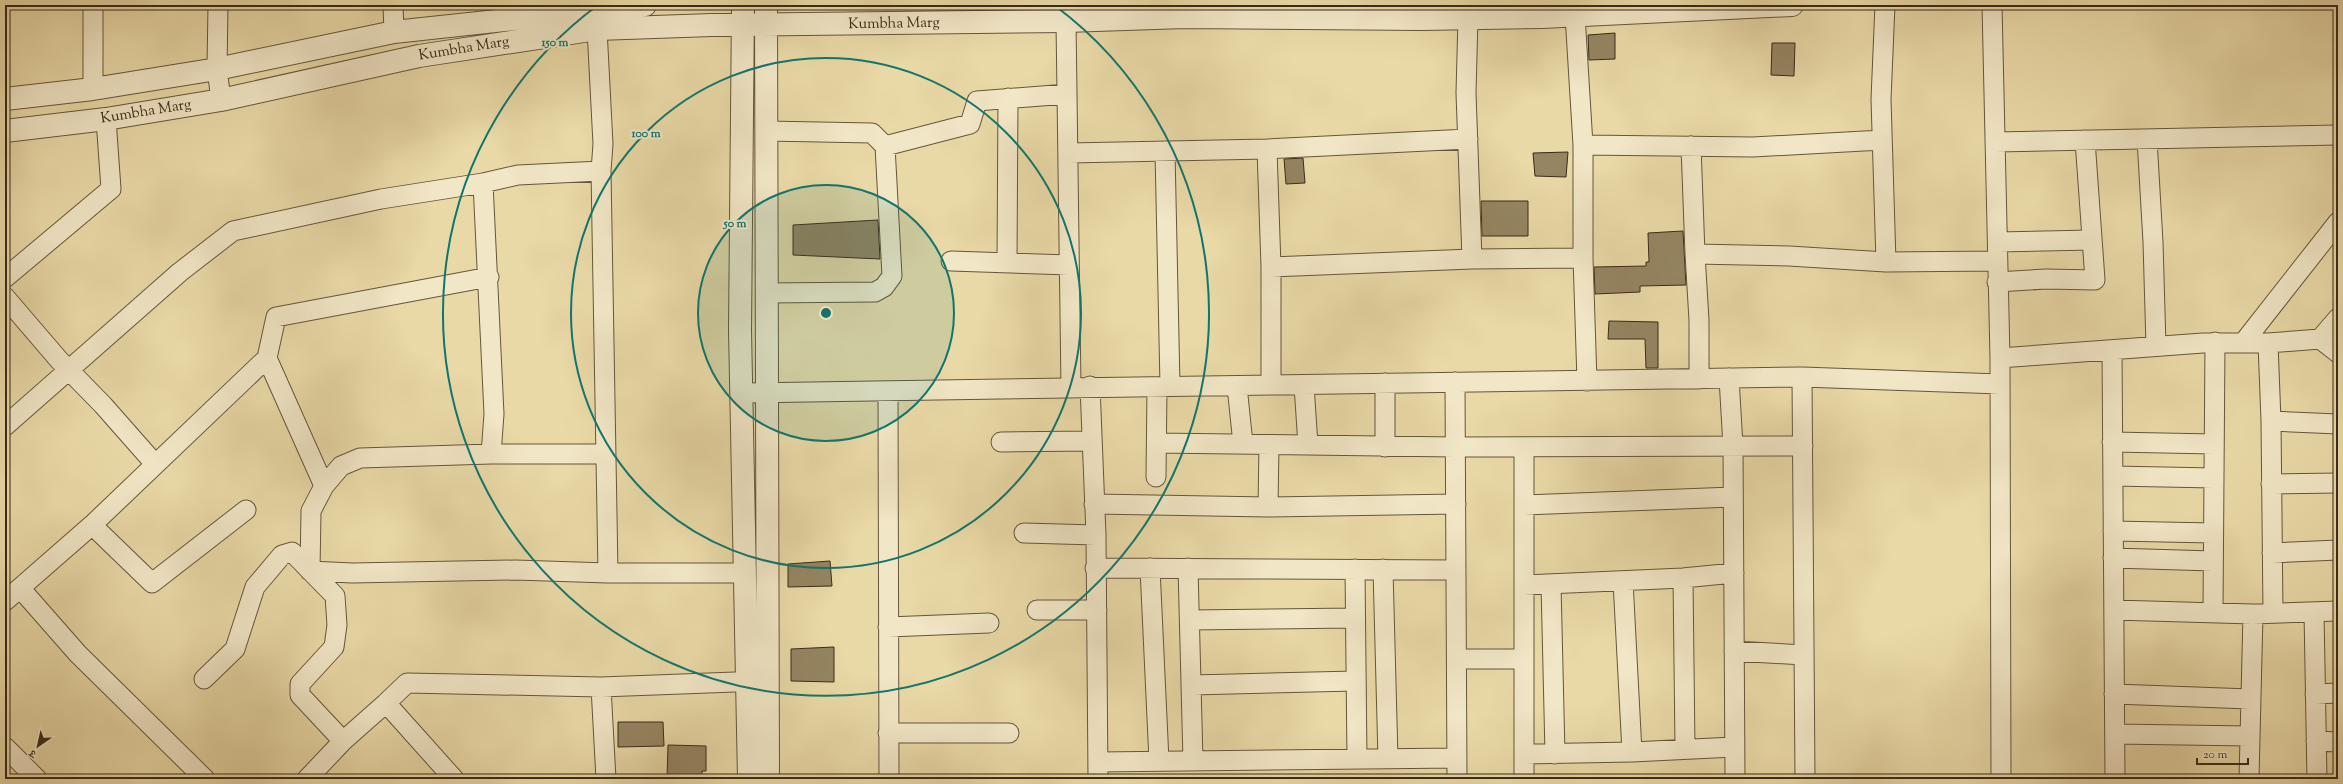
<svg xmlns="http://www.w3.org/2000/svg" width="2343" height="784" viewBox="0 0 2343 784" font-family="'Sorts Mill Goudy','Noto Serif Devanagari',serif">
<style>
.building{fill:#958562;stroke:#392b18}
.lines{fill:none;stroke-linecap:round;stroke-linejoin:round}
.minor-casing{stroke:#65563c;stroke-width:21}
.tertiary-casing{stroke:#65563c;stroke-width:24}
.minor{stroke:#f1e6c6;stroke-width:19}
.tertiary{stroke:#f1e6c6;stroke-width:22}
.ring{fill:none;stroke:#0f766e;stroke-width:2}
.labels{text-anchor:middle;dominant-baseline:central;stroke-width:4;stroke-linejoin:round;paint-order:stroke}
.street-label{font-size:15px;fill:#392b18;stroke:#f1e6c6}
.centre{fill:#0f766e;stroke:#f1e6c6;stroke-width:2}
.ring-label{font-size:12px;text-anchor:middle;font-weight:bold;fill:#0f766e;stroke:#f1e6c6;stroke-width:4;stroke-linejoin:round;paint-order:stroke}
</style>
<rect width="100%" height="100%" fill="#e9d9a7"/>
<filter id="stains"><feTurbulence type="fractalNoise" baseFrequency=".005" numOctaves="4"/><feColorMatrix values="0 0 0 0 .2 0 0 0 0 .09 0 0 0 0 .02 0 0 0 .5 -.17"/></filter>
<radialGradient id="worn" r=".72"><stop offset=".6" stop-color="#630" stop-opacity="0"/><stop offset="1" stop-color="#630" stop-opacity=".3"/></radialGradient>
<path class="building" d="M1615,33V59L1589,60L1588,35Z
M1772,43H1795L1794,76L1771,75Z
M1568,152L1566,177L1535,176L1533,153Z
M1303,158L1305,183L1286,184L1284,159Z
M1481,201H1528V236H1482Z
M878,220L880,259L793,255V225Z
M1683,231L1686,285L1640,286V292L1595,294L1594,267L1646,266V262H1649L1648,233Z
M1609,321L1658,322V368H1646L1645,339H1608Z
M830,561L832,586L788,587V564Z
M834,647V682L791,681V649Z
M618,722H663L664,746L618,747Z
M668,745L706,746V771H702V779H667Z"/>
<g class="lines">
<defs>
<path id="minor" d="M93,5V89
M218,5L217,69L221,100
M393,5L394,32
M1992,5L2000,358L2001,779
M1575,15L1583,145L1753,147L1882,140
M1468,18L1466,93L1472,259L1583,258
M1066,21L1071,387
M766,131L872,133L885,146L892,276L884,287L875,292L767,293
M2147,139L2153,242L2156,346
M1995,142L2338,135
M1583,145V258L1587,381
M885,146L970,124L977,101L1067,94
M1691,146L1695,254
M1267,149L1271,267V385
M1165,151L1170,386
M1069,153L1267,149L1468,139
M601,171L608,573
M1998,242L2092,240
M951,261L1069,265
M1886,262L1997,261
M1007,263L1008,98
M1271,267L1472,259
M5,278L111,189L106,119
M1997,282L2046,279L2095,280L2085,140
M5,297L59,360L103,405L155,464
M2320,339L2338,318
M2243,343L2338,222
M2268,343L2271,421
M2112,350L2115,779
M267,358L324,486L311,511L310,571L352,573L515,570L608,573H745
M2000,358L2203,343H2268L2320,339L2338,353
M1802,377L1805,779
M1729,378L1733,446L1735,779
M1699,379V320L1695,254L1789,256L1886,262L1881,99L1885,5
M1455,382L1457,779
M1385,383V447
M1304,385L1308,445
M1090,386L1096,535L1098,779
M1237,386L1243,444
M888,391L889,779
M742,393L1802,377L2000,384
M5,426L180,272L233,231L381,199L483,183
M1001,442L1092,441
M2112,442L2214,444
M1157,443L1455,447L1803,446
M1524,447V779
M491,454H605
M2113,476L2214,478
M1156,477L1157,387
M2271,484L2338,483
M324,486L341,466L360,458L491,454L494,414L483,183L518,175L601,171L603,144L597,29
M1094,504L1268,507L1456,504
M1524,505L1733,497
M1268,507L1269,445
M92,525L152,583L246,510
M2113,531L2213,533
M1024,533L1096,535
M2272,553L2338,550
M2113,558L2213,561
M1095,568L1456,570
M1150,568L1159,761
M1188,568L1193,761
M1355,569L1357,759
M1383,569L1388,759
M1683,578L1685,749
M1623,581L1632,752
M1551,584L1555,754
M1524,585L1683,578L1734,573
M20,588L78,654L205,779
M5,601L92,525L267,358L276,317L489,277
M1037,610H1097
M2114,610L2253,614L2338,611
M2213,612L2215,342
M2273,612L2271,421L2338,424
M2314,612L2317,779
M1191,620L1354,618
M888,627L989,623
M1734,651L1804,655
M1457,659H1524
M204,679L235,649L255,587L282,555L292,552L335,596L337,625L334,647L300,684V695L343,741L386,703
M1192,685L1355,681
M601,687L606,779
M2114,694L2250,699
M2315,694L2338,693
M888,733H1009
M2115,734L2249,736
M2316,741L2338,742
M5,747L37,779
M1524,754L1632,752L1734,747
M1098,762L1457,758
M307,779L343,741
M454,779L386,703L407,683L601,687L762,681
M2249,779L2253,614"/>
<path id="tertiary" d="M743,5L740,330L749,779
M766,5L768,779
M5,99L93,89L217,69L394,32L645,5
M5,131L106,119L221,100L419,56L597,29L712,25L1066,21L1185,17L1421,19L1542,17L1792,5"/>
</defs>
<use href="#minor" class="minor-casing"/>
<use href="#tertiary" class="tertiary-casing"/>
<use href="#minor" class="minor"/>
<use href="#tertiary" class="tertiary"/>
</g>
<circle cx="826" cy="313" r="128" fill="#0f766e" fill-opacity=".12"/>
<g class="ring">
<circle cx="826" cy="313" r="128"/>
<circle cx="826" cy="313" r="255"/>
<path d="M1054 5A383 383 0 1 1 598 5"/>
</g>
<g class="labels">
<g class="street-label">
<text transform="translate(894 24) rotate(-1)">Kumbha Marg</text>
<text transform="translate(464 49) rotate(-9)">Kumbha Marg</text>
<text transform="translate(146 112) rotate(-9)">Kumbha Marg</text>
</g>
</g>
<circle cx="826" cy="313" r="6" class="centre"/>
<g class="ring-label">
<text x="555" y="46">150 m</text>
<text x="646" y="137">100 m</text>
<text x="735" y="227">50 m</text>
</g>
<rect width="2343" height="784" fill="none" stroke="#e9d9a7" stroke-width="20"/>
<rect x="6" y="6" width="2331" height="772" fill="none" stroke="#392b18" stroke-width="2"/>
<rect x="10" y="10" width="2323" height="764" fill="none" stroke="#392b18"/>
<g transform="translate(38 746) rotate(214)" stroke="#f1e6c6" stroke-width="3" paint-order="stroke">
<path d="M0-3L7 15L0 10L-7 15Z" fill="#392b18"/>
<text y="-6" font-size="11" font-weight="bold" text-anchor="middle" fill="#392b18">उ</text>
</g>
<path d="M2197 758v6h51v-6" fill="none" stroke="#392b18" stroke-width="2"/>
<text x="2203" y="758" font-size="12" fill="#392b18" stroke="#f1e6c6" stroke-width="3" paint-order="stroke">20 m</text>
<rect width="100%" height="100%" filter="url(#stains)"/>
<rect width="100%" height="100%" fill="url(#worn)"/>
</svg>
